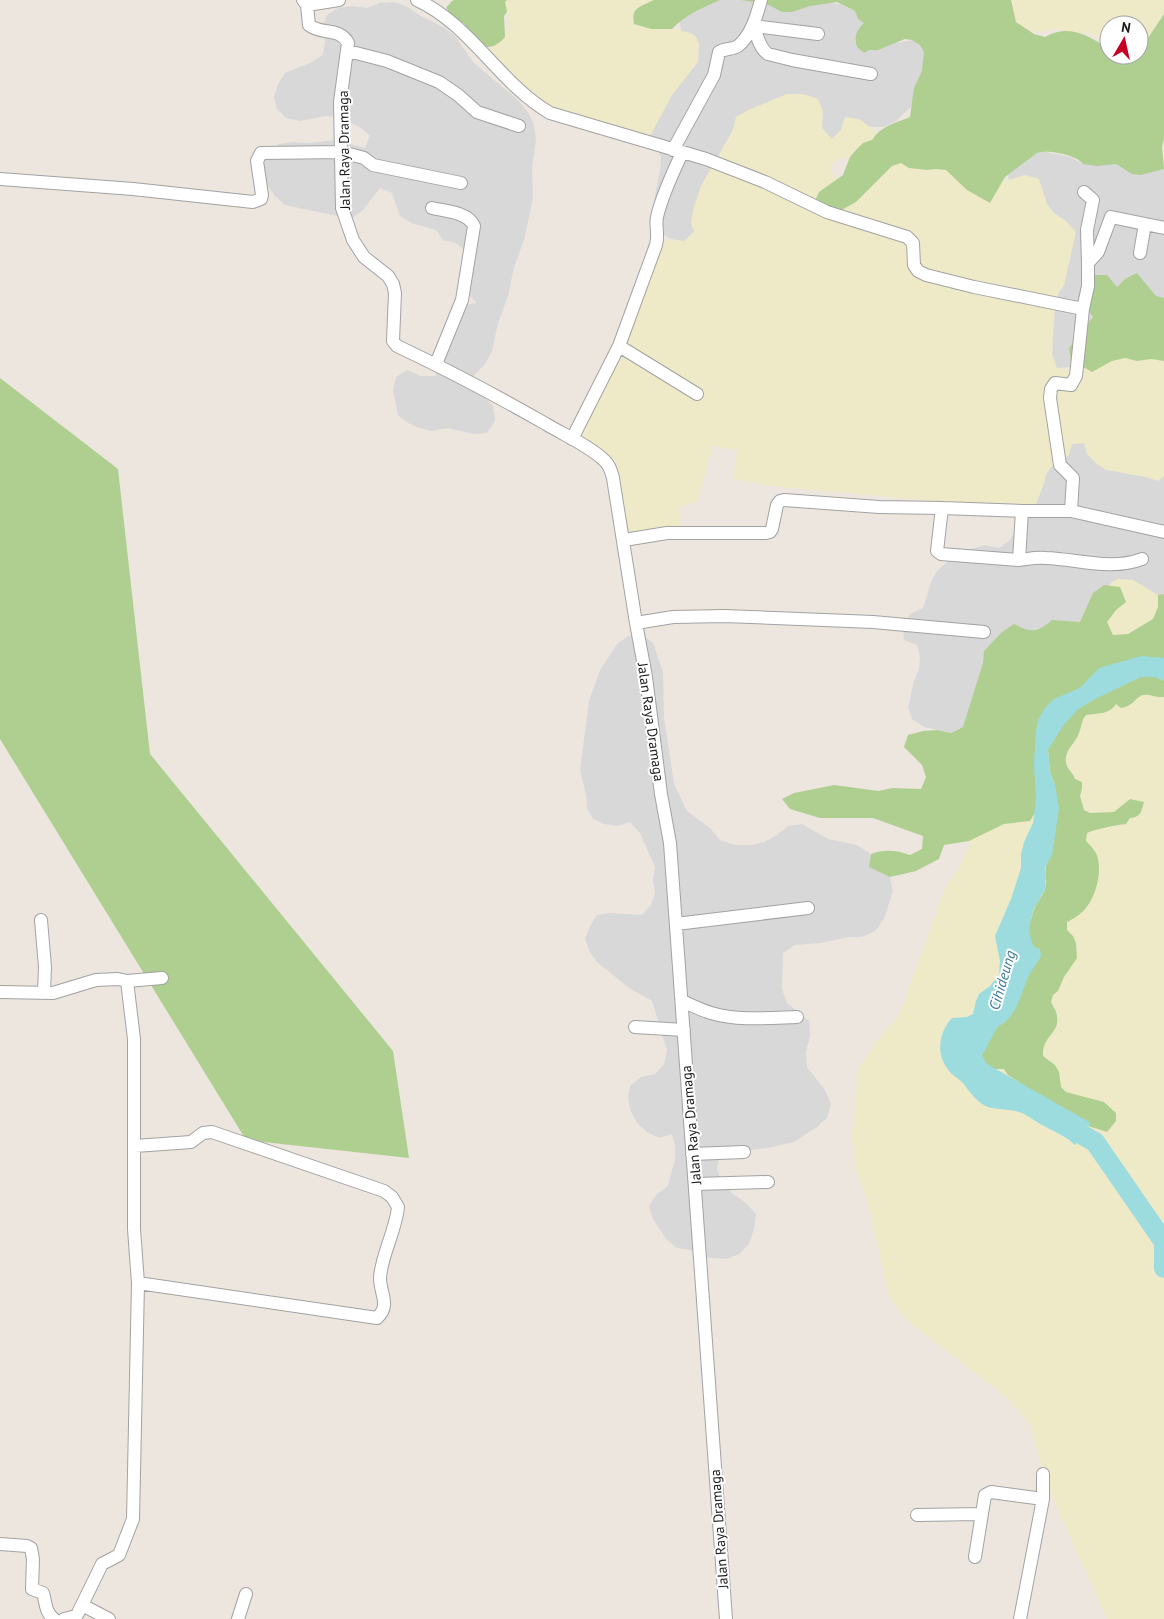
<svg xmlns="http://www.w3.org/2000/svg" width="1164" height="1619" viewBox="0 0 1164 1619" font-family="'PT Sans',sans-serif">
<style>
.residential{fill:#d9d8d8}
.farmland{fill:#eeeac8}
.forest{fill:#afcf91}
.water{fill:#9cdcde}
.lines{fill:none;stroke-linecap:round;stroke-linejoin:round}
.river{stroke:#9cdcde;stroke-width:20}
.minor-casing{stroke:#a2a2a2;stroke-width:14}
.minor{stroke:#fff;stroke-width:12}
.labels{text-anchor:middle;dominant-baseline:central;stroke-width:4;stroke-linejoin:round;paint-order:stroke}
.street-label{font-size:14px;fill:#1b1b1b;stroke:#fff}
.water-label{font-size:15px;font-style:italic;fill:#3c7a97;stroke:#fff}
</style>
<rect width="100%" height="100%" fill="#ede6df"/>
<path class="residential" d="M698,0H813L840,4L855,11L896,43L912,40L929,44L917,101L896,121L884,127H858L694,232L684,241L670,239L660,232L654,221L655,195L660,171L661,156L648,135L682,33L679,21Z
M394,2L408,7L419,15L445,28L456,37L473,62L518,100L528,112L534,125L536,139L532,168L533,198L524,240L514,267L508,296L498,323L492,351L485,364L475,374L469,389L482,395L493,406L495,421L487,433L474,434L447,428L432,431L419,428L408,423L398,415L393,390L396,377L407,370L421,376H436L437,350L464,305L477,303L468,294L470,255L456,243L443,240L436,230L411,223L400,216L392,193L380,188L363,210L351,219L285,205L275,196L261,176L260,164L266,153L279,144L293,142L308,143L336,140L365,148L370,136L361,128L339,117L326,116L300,121L286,118L277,109L274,97L278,84L285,73L312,62L323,55L325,42L323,27L327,15L338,8L352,6L367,8L380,3Z
M1102,141L1164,168V305L1093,317L1071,367L1057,368L1047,358L1048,307L1064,285L1066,272L1020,186L1009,180L1005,166L1014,156L1041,151L1070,157L1083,164Z
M1047,401L1164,470V599L1080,622L963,727L951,733L924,727L912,719L908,707L914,681L919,669L920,657L917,645L904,640L903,626L910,614L923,608L931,582L937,571L947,562L960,557L971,549L985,545L999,548L1010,540L1016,528Z
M642,635L653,643L663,672L664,717L674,784L687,811L710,828L720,840L735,845H751L764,842L777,835L788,826L802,824L828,839L857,845L871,854L883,864L890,877L893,891L884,919L875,931L862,937H849L821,943L795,945L783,953L782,989L787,1003L809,1021L810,1036L806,1052L807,1067L825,1090L831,1104L827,1118L817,1127L794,1142L768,1148L721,1153L717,1168L722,1183L733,1194L746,1203L756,1214L754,1229L749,1244L739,1254L727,1259L700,1257L690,1250L677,1248L667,1240L653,1219L649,1206L656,1195L668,1186L675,1159V1146L672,1134L660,1138L648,1133L638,1124L631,1112L628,1098L630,1086L641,1077L655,1074L664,1064L667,1050L652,1001L629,988L597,962L590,952L585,939L590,926L597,915L611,913L642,915L651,905L655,893L653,880L655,867L640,833L630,822L617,826L604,824L593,819L587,808L586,795L580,770L589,701L600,670L617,644L628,636Z"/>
<path class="farmland" d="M503,0H668L667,25L672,29L691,33L696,37L699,43L698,62L672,95L648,140L545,109L488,52L509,26L507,12L501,7Z
M959,0H1164V26L1155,37L1141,41L1139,36V25H1109V40L1106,41L1088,33H1075L1058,29L1038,32L1025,28Z
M787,94H803L818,99L823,112L822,128L832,139L841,130L845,117L859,119L877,132L872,140L856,150L850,157L838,159L830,166L835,180L885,160L943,161L996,184L1025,175L1039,179L1047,204L1054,213L1066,221L1076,232L1064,285L1059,292L1055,307L1052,354L1057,368L1072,371L1096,358L1112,361L1164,347V476L1158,481L1146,477L1106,470L1096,463L1087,454L1084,443L1072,444L1069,454L1063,462L1060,465L1052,466L1046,474L1044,484L1033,511L771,486L733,479L737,451L713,445L697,502L679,507V531L627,539L617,463L579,442L630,332L660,240L684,241L694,232L691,223L693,210L701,186L733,130L736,117L748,110Z
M1118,579L1133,580L1158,595L1164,596V620L1107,644L1108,587L1112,582Z
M1164,675V1619H1107L1047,1485L1030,1424L1006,1397L909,1322L889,1297L868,1202L856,1170L852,1139L858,1069L876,1042L899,1015L944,891L959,867L998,782L1036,731Z"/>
<path class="forest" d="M454,0H507L505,2L507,12L504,16L505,37C487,58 473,42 464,23L446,17L448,10L446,8L452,1Z
M654,0H720C702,8 685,15 672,29H651L634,24C631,7 640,7 654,0Z
M741,0H1011L1016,22L1034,34L1045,37C1066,25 1085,33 1104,46L1109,45V55H1139V43L1148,38L1164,14V139L1162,146L1164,169L1141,175L1132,174L1116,164L1097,166L1083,164C1077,155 1047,149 1037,153L1005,177L990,203L967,190L946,170L936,169L927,170L909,168L901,163L892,166L856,202L838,212L815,201L819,192L843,175L850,157L856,150L863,143L872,140C881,126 895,123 910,117L914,88L922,71L924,52L920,45L912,40L905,39L878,50H869L864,53L857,47C854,36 856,31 864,23L858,19L855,11L837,2L810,6L792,12H782L767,4Z
M1137,273L1156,296L1164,298V361L1151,359L1137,361L1125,358L1112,361L1092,372L1071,360L1069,348L1093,317L1080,298L1093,275H1107L1117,287L1125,279Z
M0,378L118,469L150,754L393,1051L409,1158L246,1140L0,739Z
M1104,585L1120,587L1126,602L1116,610L1107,622L1113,635L1128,634L1153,619L1158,607V595L1164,594V662L1080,688L1045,708L1037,809L1030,821L1004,824L969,841L944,845L939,859L916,871L890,877L869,867L871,854C885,849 896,850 910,855L922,849L923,836L873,818H820L790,809L782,799L794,793L834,785L879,791L892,788L921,789L926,777L922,765L904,747L908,735L923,731L937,730L951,733L963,727L983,663L984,651L1002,632L1014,624C1031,633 1037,633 1052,620L1080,622L1093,593Z
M1134,675L1164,677V697C1154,698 1151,694 1144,695C1135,696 1135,706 1121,708L1116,704C1109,715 1097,713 1086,715C1081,721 1082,726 1079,733C1076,743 1064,750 1066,762C1067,770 1073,772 1075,779L1082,782V789L1080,796L1084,810L1090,813L1114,812L1130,799L1144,802C1141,812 1141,817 1130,818L1126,824C1116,825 1095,829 1087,833L1086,841C1089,844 1093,848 1096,853C1103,867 1097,893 1088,905C1083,913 1075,918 1067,922V930L1073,936L1076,943L1077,958L1064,977L1058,991L1053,995L1051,1002C1053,1006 1057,1012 1057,1016C1060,1034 1042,1035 1043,1056L1055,1065L1059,1072L1061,1087L1066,1092L1104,1102L1116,1113V1121L1107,1132L1082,1124L1008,1075L1004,1069H987C974,1040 981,1037 1006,1021L1025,947V928C1033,920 1031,916 1035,907C1037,901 1044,895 1045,889C1047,879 1043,871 1048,861L1055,785L1050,772L1048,750L1046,745L1070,708Z"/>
<path class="water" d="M1141,656L1164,658V681L1155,677H1141L1095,699L1077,710L1063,726L1048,750L1050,772L1055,785L1059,808L1052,855L1045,868V890L1034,908L1030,923L1029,931L1033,946L1040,949L1041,956C1037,964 1030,971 1027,980C1021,994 1018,1011 1005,1022C996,1029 985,1029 976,1035L979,1051L987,1064L1091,1123L1075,1145C1066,1136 1057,1133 1046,1127C1037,1123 1028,1115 1019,1112C1009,1109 998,1110 988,1107C977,1103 970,1092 963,1083C959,1079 955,1077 951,1073C935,1057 938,1033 952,1018L967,1017L973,1014L976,1001L979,994L990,986L999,975L1000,961L995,936L1011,899L1021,868V855L1024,842L1033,823L1036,797L1034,764L1036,731L1038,720L1045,708L1054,699L1080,688L1099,668Z"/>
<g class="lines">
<path class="river" d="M965,1066L992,1016L995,1006
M1059,1122L1095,1142L1164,1242V1268"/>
<defs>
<path id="minor" d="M303,0L307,5L309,25C321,35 340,27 348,43L340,102L342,208L353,240L364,257L388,276L393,284L395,293L393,341L397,346C448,370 497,396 546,424C564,435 590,446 605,461C610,466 611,471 613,478L636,623L646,677L661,794L670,843L726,1619
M417,0C470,24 500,84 550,113L706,159L765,182L827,212L907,237L913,243L914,265L918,271L926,275L974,287L1083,309L1088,286V263L1087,230L1093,200L1084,192
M307,5L339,0
M818,34L754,26C757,35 759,48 768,54L792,60L871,74
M348,51L387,61L439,82L458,95L477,112L519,126
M673,150L714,75L719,52C725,48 732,50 738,46C751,36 757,15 761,0
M0,179L133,189L253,202L261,199L262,195L257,161L261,153L342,152L364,158L373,165L461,183
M432,208C445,211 468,212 474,226L462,300L436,364
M1140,253L1145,224
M1088,263L1098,252L1111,217L1164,228
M619,346L697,394
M572,439L619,346L656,245C659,235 655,226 657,217C661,198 674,170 682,153
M942,508L937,551L941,554L1019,560L1022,511
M1071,511L1073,478L1060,465L1050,398L1051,389L1055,383L1071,385L1076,376L1083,309
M624,540L667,533H766L770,532L772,529L777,505L780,501L784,500L879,507L942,508L1022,511H1071L1164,532
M1019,560C1028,559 1036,557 1046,558C1077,559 1111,571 1142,559
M636,623L673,617L724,616L873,622L984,632
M41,920L45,967L44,992
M676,924L808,908
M127,981L162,978
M0,992L53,993L96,980L118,979L127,981L134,1039V1229L138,1283L133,1519L119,1555L102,1564L78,1613L76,1616L64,1619
M682,1001C691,1005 701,1010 711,1013C738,1021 769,1018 797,1017
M635,1027L684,1030
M135,1146L191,1142L203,1133L212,1132L384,1191L392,1197L398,1207C396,1230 381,1256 380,1278C380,1294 391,1305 377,1318L138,1283
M692,1154L744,1152
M696,1184L768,1182
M917,1515L981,1514
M0,1544L27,1546L31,1548L33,1559L32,1589L43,1593C46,1603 45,1612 54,1619
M975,1557L985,1495L991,1492L1043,1499
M82,1605L109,1619
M238,1619L246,1594
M1020,1619L1043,1499V1474"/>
</defs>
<use href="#minor" class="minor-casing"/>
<use href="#minor" class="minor"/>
</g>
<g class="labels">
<g class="street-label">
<text transform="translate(344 150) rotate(-91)">Jalan Raya Dramaga</text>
<text transform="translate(651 722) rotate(82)">Jalan Raya Dramaga</text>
<text transform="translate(691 1125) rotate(-95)">Jalan Raya Dramaga</text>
<text transform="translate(719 1529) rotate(-94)">Jalan Raya Dramaga</text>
</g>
<g class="water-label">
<text transform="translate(1002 980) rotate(-74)">Cihideung</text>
</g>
</g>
<g transform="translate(1124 40) rotate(9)"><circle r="24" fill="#ffffff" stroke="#a4a4a4"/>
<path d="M0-4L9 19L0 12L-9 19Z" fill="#c60025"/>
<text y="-8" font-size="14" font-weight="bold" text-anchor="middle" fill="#1b1b1b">N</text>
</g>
</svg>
